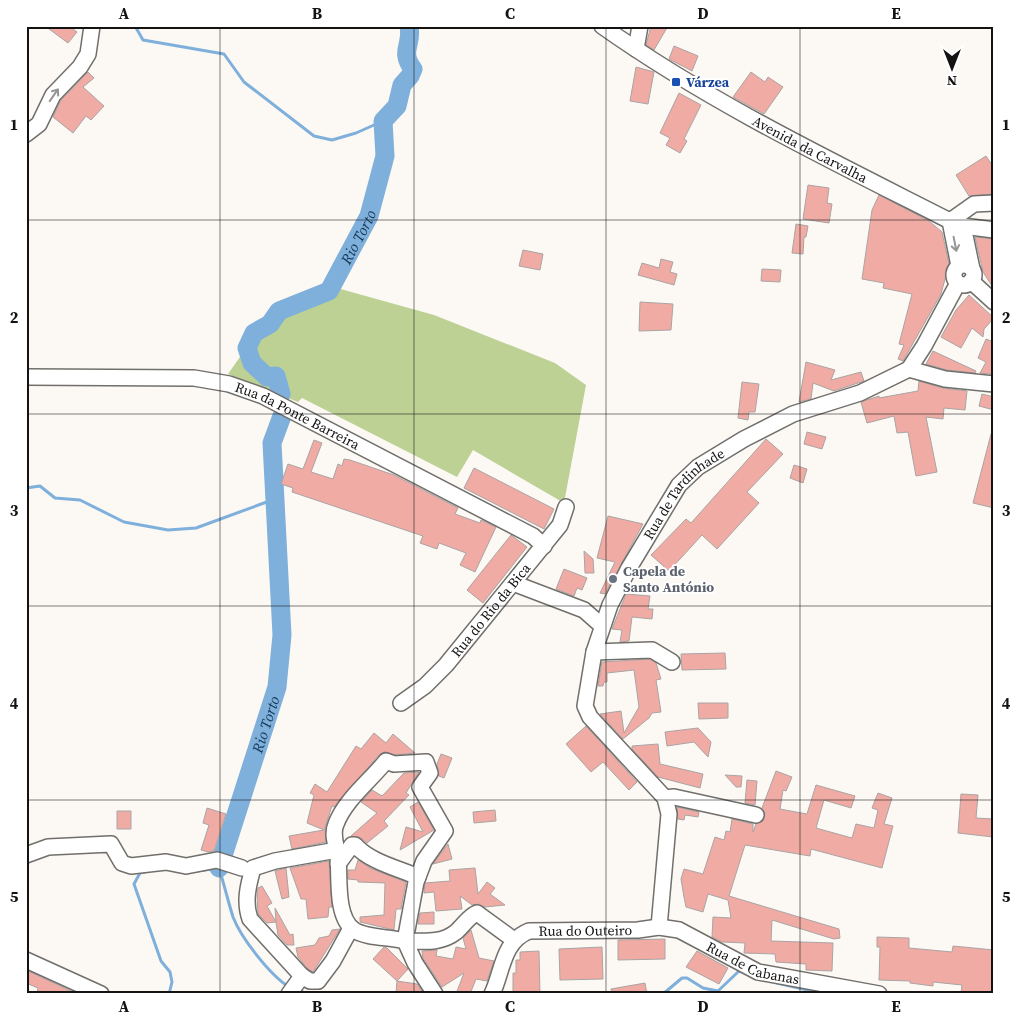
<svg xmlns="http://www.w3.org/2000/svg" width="1020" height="1020" viewBox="0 0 1020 1020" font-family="'Source Serif 4',serif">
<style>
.forest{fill:#bdd195}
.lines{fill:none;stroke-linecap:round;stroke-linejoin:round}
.stream{stroke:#7fafdb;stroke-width:3}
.river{stroke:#7fafdb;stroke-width:19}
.building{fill:#f0aba5;stroke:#aaa4a3}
.minor-casing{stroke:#716f6b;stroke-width:18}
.minor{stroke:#fff;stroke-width:15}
.oneway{stroke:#959594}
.grid{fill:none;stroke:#141312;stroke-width:1;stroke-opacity:0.55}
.transit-dot{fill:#1a4fb4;stroke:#fff;stroke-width:2}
.worship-dot{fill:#6b7280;stroke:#fff;stroke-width:2}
.labels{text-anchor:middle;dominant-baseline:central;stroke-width:4;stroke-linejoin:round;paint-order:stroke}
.transit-label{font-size:14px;font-weight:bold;fill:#164399;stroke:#fff;text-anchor:start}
.street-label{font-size:14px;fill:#141312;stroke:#fff}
.worship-label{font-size:14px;font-weight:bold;fill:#5b616d;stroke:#fff;text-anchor:start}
.water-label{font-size:15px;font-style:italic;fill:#123654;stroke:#fff}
.neatline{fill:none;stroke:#141312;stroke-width:2}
.grid-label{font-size:16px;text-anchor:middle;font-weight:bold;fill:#141312}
</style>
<rect width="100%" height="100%" fill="#fcf9f4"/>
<path class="forest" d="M337,288L434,315L555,363L586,385L564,503L473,450L457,477L302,398L298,402L228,374L249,344L308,297L335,292Z"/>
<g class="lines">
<path class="stream" d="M135,26L143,40L224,54L244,82L314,136L332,140L356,133L383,121
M26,488L40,486L55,498L80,500L124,522L168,530L196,528L275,499
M149,871L140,873L134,884L161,961L170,972L172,982L169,994
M197,871L219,868C224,884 228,901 233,917C241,938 270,975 289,987
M777,983L825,994
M297,990L308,994
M663,994L682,978H687L703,988L718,991L739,971L745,973"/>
<g class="river">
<path id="s1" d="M281,394L276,376L267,377L252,363L247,348L254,333L270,324L279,311L329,291L369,216L385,156L383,121L397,106L402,85L410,76L413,69C399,51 413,45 409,26"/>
<path id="s2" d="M219,868L277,687L282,635L272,443L282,416"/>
</g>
</g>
<path class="building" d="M45,26H69L77,32L68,43Z
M651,26H668L654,50L646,45Z
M674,46L698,56L692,71L669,59Z
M636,67L654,72L648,104L630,101Z
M88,72L94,78L83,87L104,106L91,120L86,116L73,133L53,117L61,100Z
M751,72L765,82L768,77L783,87L764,114L733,97Z
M679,93L701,105L684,139L687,141L680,153L666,145L670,138L660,133Z
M986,156L994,168V194L969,196L956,175Z
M808,185L829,188L827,203L832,204L829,223L803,219Z
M879,195L929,221L942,232L949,264L941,294L903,361L898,359L904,345L899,344L912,294L883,288L884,283L862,279L872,210Z
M796,224L808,226L806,237H804L803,254L792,253Z
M975,237L994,239V289L983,272Z
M523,250L543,254L540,270L519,266Z
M661,259L673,262L670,272L677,274L674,285L638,275L642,263L659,268Z
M762,269L781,270L780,282L761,281Z
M969,295L994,318L984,329L983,337L972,328L961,348L941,337L956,310Z
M640,302L673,304L671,330L639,331Z
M986,339L994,342V367L991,374L980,373L986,362L978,358Z
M933,351L976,371L975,373L947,370L926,364Z
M806,362L835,370L831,380L861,372L864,381L834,391L813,383L811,399L799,402Z
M919,381L943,388L967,391L965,410L944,408L943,419L926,417L937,472L916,476L908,432L897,433L894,416L867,423L861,402L879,396V398L918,391Z
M742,382L759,384L755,412H749L748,420L738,418Z
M982,394L994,397V410L979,406Z
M807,432L826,437L822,449L804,444Z
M991,434H994V508L973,503Z
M766,439L783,454L747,492L759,503L717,549L702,535L669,571L651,555L686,519L691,523Z
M314,440L322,443L311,472L333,479L338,464L342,466L344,459L350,460L394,475L458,508L455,514L480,523L481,520L496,527L475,572L460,565L466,553L439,543L437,549L420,543L423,536L292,492L293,488L281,484L288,464L303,469Z
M794,465L807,469L803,483L790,478Z
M474,468L554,509L544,529L464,488Z
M608,516L643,524L605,594L600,593L615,562L597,558Z
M511,535L527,547L483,603L467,590Z
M584,551L593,559L594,573H585Z
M564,569L587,578L582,590L577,588L574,596L556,589Z
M626,594L650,596L648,609H653L652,619L632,617L629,641L620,642L622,630L612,629Z
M725,653L726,669L682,670L681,654Z
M650,659L656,663L661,679L656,680L661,712L652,713L649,718L623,739L600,714L621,711L624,733L639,707L634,670L607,673V682H604L603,686H598L602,662Z
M698,703H728V718L699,719Z
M586,726L637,782L629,790L603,762L591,772L566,744Z
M698,728L711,742L708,757L694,742L667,746L665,732Z
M374,733L386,743L393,734L415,753L395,755L384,752L379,755L334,807L332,806L325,827L326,842L292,849L289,836L324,830L307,823L314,795L310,793L315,784L327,792L356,746L361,749Z
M658,744L660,764L703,774L700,788L658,777L632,749V746Z
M441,754L452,758L444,778L439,776L437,764Z
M776,771L792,777L786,791L783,790L780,809L807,814L816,785L855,796L851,808L824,800L816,828L852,838L856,824L874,828L878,810L872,808L878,793L892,798L884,824L893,826L882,868L811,849L810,856L745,845L729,896L839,929L840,938L834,939L772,920L771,941L833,943L832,971L806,970V964L776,962L775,954L744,953L745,943L722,942L712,937L713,917L731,918L728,900L708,894L703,912L686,907L684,897L681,879L684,869L703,874L715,837L724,840L726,831L730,832L732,819L753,824V832L756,824L763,821L765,813L762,808Z
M419,772L406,793L409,795L384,821L388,826L367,843L361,838L351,836L377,813L361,802L372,790L382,796L404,773Z
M725,775L742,776L741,787H736Z
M747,780L757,781L755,805L745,803Z
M961,794L978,795L976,818L994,819L993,837L958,833Z
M418,802L434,830L400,850L406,827L423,832L410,807Z
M677,807L699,812L698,817L685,815L684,820L678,819Z
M207,808L226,814L214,851L208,852L201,850L209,825L203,823Z
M495,810L496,821L474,823L473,812Z
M117,811H131V829H117Z
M448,844L452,859L433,864Z
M358,860L372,869L406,882L401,909H396L394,930L360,922V917L384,915L385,883L358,882V880L348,879V870H355Z
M329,861L332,907H329L328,917L308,919L306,899H301L290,868Z
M286,868L289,897L282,899L275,871Z
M475,868L478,894L487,882L495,888L490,894L505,905L485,907L478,904L472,905L460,896L462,909L436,911L434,892L424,893L425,883L450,881L449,870Z
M262,886L272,903L267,906L276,922L275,908L290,935L293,934L294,945H287L278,935L276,922L267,923L258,914L257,895L258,888Z
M434,912V924H418L420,913Z
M340,929L313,972L308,969L298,957L296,948L315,945L319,938L329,936L332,930Z
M471,930L479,958L494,961L487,981L476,979L470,994H456L464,973L442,987L423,958L422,951L437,950L436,956L453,959L456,947L466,949L463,938Z
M877,937L909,938V948L952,952L953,946L994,950V994H961L962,985L933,982V986L910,983V981L879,980L880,947H877Z
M665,939V959L618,960V940Z
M384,947L387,948L408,969L397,981L373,959Z
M602,947L603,979L560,980L559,949Z
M539,951L540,994H513V973H516V960H520V952Z
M697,951L728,968L719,984L686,967Z
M26,970L73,992V994H37L38,988L26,983Z
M397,981L417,984L424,994L396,993Z
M645,983L647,994H612L611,989Z"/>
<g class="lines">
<defs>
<g id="minor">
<path id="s3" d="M602,26C711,103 832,161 950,221L963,226L994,230"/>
<path d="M636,49L640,26"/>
<path d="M26,134L39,124L53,95L80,67L88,54L92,26"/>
<path d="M963,226L972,269"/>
<circle cx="964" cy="275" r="10"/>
<path d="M959,266L950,221L974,204L994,203"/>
<path d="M971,281L994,302"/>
<path d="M909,369L945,379L994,384"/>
<path id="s4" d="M26,377L194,378L229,384L263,396L533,536L544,546"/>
<path d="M513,583L584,610L602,626"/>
<path d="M594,652L652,650L672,662"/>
<path id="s5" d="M401,703L425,686L446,665L560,525L566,507"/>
<path d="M665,798L674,797L756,815"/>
<path d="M26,855L48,847L111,844L122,863L131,866L166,862L186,866L217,860L242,868"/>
<path d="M338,864L352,845H355C370,862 398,868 418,877"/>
<path id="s6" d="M659,927L669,814L665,798L590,717L585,706L594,652L610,605L629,568L679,485L698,467L744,439L793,414L860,393L909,369L924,346L958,283"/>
<path d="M26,960L101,994"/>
<path d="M302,976L310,981H318L333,961L351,928"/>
<path d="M289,994L302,976L250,919C244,902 248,886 253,868L275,861L337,850"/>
<path d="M435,994L415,963L405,941C390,937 366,938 354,930C335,917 340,876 338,857C337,846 331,835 336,824C345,800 370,781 386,761L394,764L426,762L430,773L420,787L445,831L424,861L416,882L405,941C423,941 441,944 456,932C463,926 469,916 477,913L514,940"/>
<path id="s7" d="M492,994C503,971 502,942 529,931L638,930L659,927L679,930L758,972L879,994"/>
</g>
</defs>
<use href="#minor" class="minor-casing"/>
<use href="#minor" class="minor"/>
</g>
<defs><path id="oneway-shaft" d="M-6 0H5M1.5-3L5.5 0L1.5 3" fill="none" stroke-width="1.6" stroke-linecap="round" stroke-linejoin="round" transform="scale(1.25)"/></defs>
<g class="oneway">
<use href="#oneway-shaft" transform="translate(54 95) rotate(-55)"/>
<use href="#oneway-shaft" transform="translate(955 244) rotate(79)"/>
</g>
<path class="grid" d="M220,26V994M414,26V994M606,26V994M800,26V994M26,220H994M26,414H994M26,606H994M26,800H994"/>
<rect class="transit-dot" x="671" y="77" width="10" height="10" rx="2.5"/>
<circle class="worship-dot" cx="613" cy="579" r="5"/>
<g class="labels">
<g class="transit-label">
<text x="686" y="82">Várzea</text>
</g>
<g class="street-label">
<text stroke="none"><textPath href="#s3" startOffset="242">Avenida da Carvalha</textPath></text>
<text stroke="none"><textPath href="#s4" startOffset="279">Rua da Ponte Barreira</textPath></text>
<text stroke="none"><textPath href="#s6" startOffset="492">Rua de Tardinhade</textPath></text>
<text stroke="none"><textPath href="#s5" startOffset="130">Rua do Rio da Bica</textPath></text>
<text stroke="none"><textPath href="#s7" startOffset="132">Rua do Outeiro</textPath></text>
<text stroke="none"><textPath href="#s7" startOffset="308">Rua de Cabanas</textPath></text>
</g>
<g class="worship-label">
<text x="623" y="571">Capela de<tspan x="623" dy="16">Santo António</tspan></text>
</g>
<g class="water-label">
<text stroke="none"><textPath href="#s1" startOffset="230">Rio Torto</textPath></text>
<text stroke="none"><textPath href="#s2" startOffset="151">Rio Torto</textPath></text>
</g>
</g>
<rect width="1020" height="1020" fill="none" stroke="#ffffff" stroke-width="55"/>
<g transform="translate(952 68) rotate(180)" stroke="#ffffff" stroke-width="4" paint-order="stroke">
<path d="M0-4L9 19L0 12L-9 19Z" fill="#141312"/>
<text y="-8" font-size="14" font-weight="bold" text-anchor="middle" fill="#141312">N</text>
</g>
<rect x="28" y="28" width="964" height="964" class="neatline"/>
<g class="grid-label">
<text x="124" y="19">A</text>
<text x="317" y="19">B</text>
<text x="510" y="19">C</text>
<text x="703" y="19">D</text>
<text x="896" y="19">E</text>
<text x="14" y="130">1</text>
<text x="1006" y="130">1</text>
<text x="14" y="323">2</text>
<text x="1006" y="323">2</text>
<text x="14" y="516">3</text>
<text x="1006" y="516">3</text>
<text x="14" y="709">4</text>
<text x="1006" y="709">4</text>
<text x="14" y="902">5</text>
<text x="1006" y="902">5</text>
<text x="124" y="1012">A</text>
<text x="317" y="1012">B</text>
<text x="510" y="1012">C</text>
<text x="703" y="1012">D</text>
<text x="896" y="1012">E</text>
</g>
</svg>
